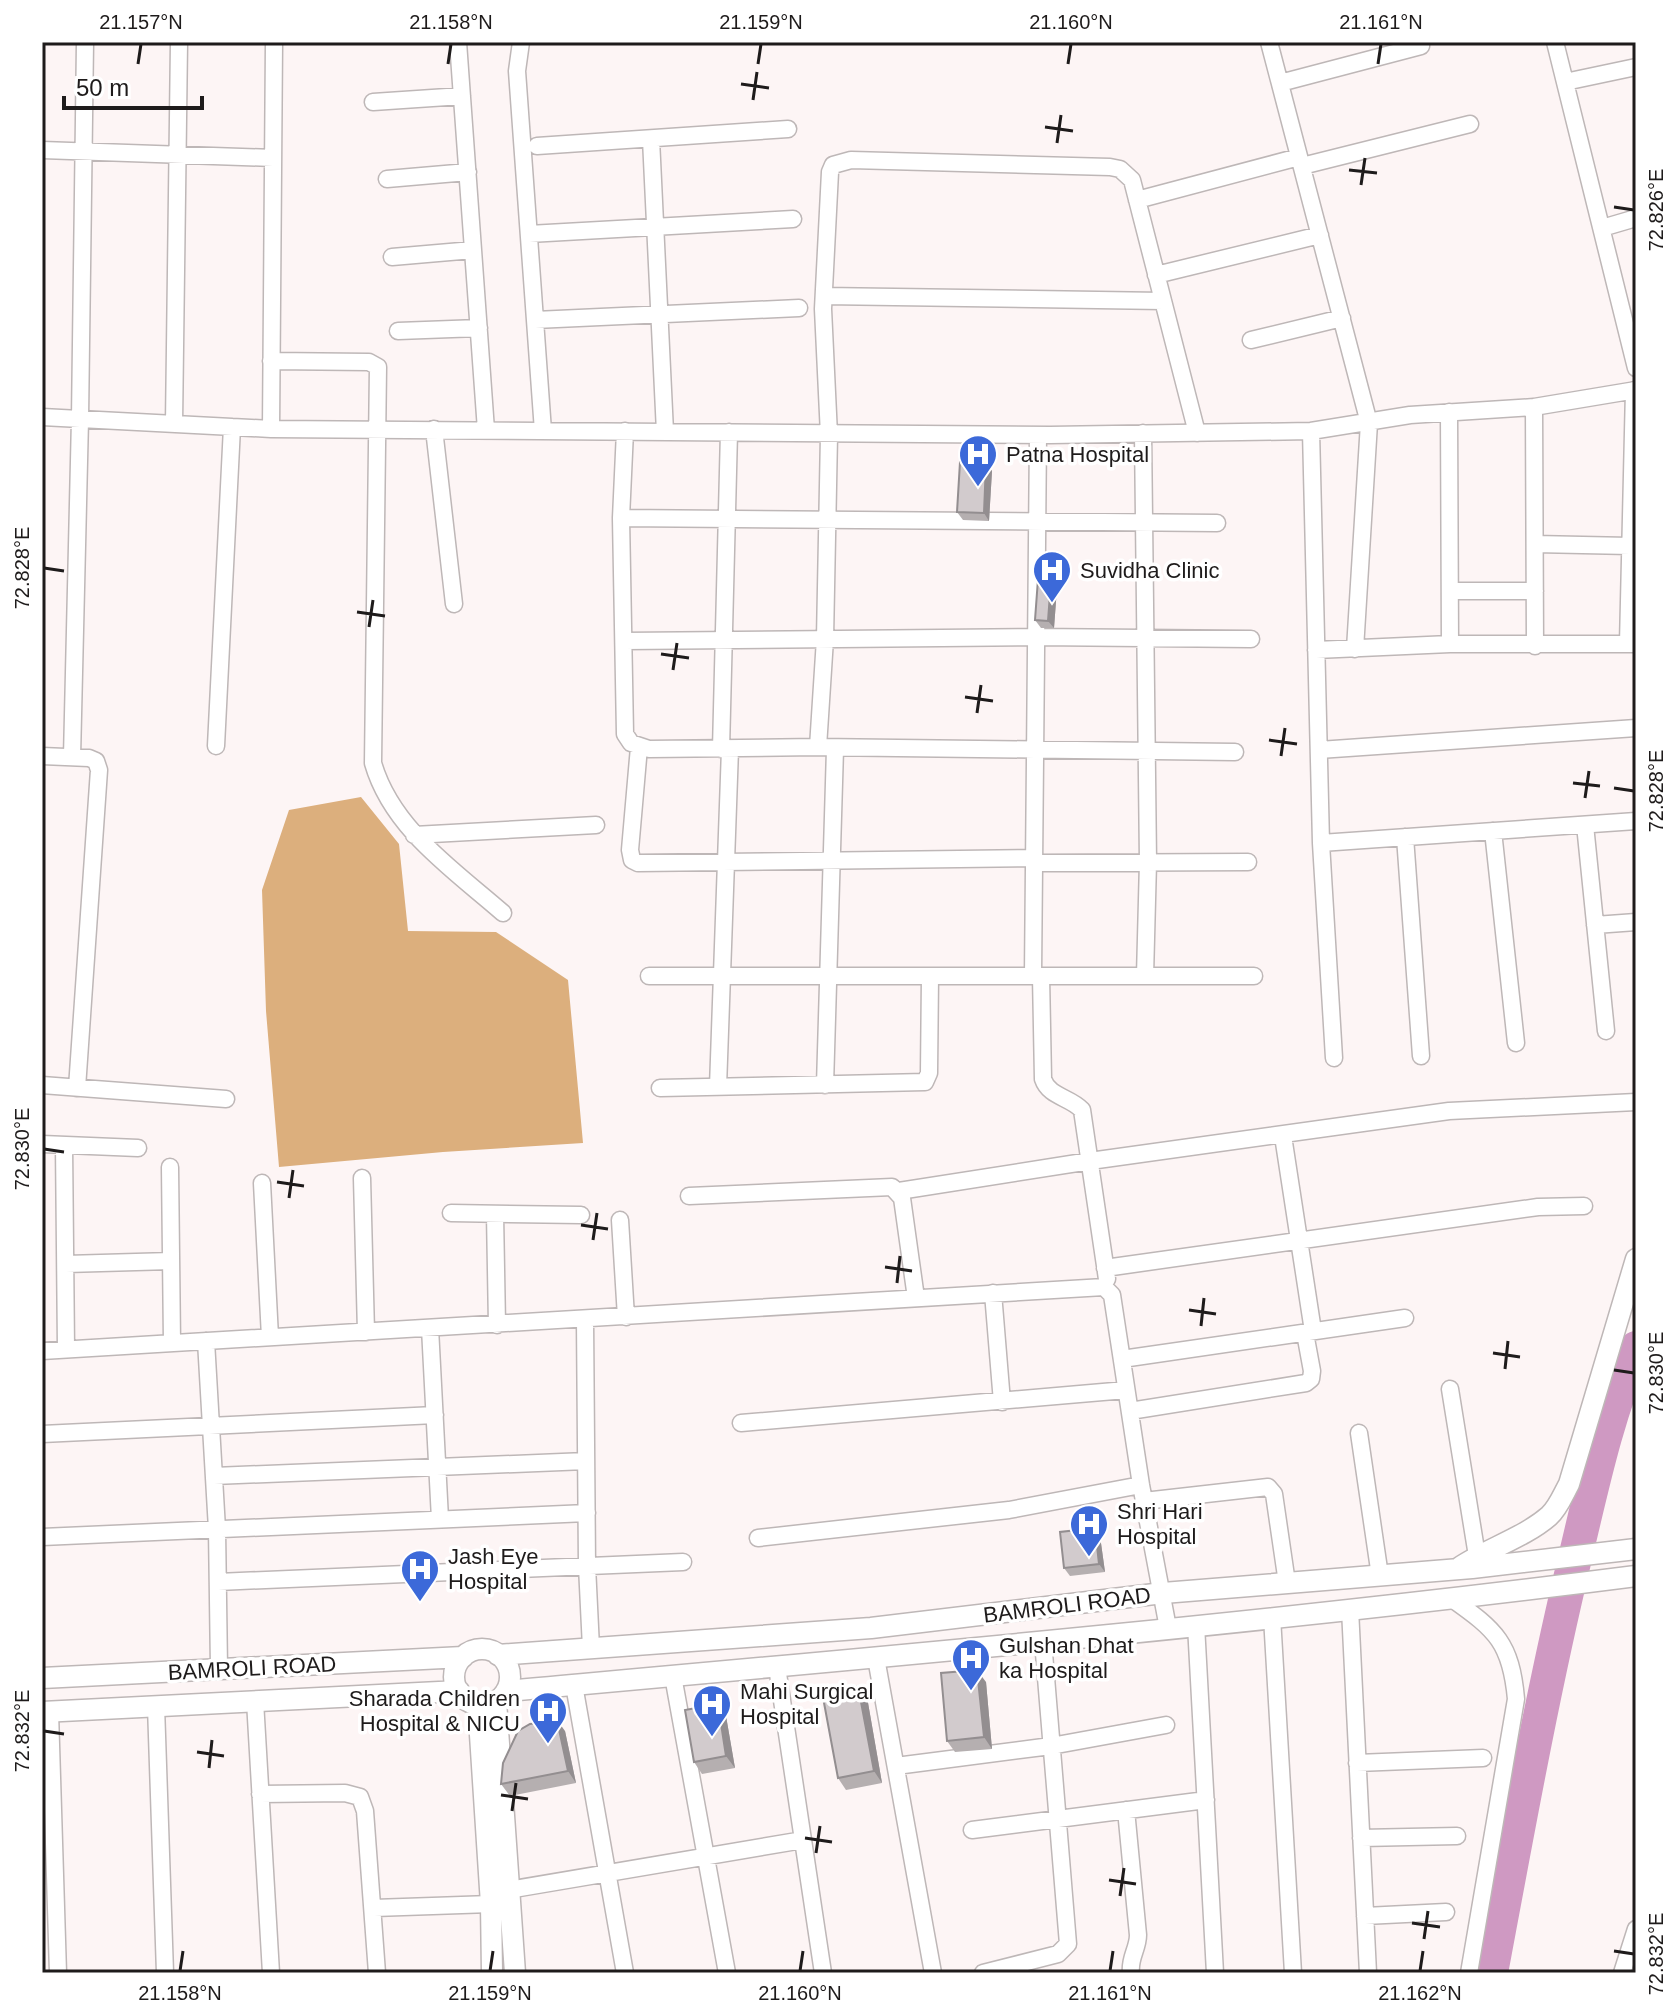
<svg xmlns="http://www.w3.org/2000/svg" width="1678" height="2015" viewBox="0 0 1678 2015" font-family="Arial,sans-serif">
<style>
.forest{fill:#dcaf7d}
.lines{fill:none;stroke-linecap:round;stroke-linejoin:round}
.river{stroke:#cf99c2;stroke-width:34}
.minor-casing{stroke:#beb7b7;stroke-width:19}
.tertiary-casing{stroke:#beb7b7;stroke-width:23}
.minor{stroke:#fff;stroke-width:16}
.tertiary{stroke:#fff;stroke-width:20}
.wall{fill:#b5afb0}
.shaded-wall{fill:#938e90}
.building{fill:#d2cbcd;stroke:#938e90;stroke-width:2}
.ticks{fill:none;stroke:#1e1b1b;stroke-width:3}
.labels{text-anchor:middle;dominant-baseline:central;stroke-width:7;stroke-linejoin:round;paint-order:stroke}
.poi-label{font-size:22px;fill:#1e1b1b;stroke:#fff;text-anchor:start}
.street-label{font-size:22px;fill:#1e1b1b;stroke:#fff}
.neatline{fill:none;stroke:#1e1b1b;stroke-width:3}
.ticks-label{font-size:20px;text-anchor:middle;fill:#1e1b1b}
</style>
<rect width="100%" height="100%" fill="#fdf5f5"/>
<path class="forest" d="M361,797L399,844L408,931L496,932L568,980L583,1143L443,1152L279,1167L266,1011L262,890L289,810Z"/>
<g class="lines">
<path class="river" d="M1491,1973C1517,1834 1542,1695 1575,1558C1592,1487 1607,1415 1636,1348"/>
<defs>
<path id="minor" d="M458,42L486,430
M521,42L517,71L543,431
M1269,42L1369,423L1355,649
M1555,42L1636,368
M1565,82L1636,67
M1280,83L1421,46
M373,102L462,96
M651,139L665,432
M537,146L788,129
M42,150L273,158
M1302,166L1470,124
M387,179L468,172
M1137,200L1299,157
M1602,228L1636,218
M529,234L793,219
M392,257L473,250
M1156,275L1320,235
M824,296L1163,301
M535,320L799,308
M398,331L479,328
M1251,340L1342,318
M271,361L369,362L378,367L373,763C392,829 454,870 503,913
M1534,407L1535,646
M1449,412L1450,644
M42,417L271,429L1050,435L1311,431L1410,415L1534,407L1636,390
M174,424L179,42
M271,429L274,42
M434,429L454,604
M625,431L621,518L625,734L631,743L649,749L818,747L1235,752
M1311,431L1321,843L1334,1058
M1143,433L1148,862L1145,976
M621,518L1217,523
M1535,544L1630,546
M1450,591H1535
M624,641L1036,637L1251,639
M1628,644L1634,390
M1316,650L1450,644H1636
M216,746L232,427
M639,747L630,850L632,860L638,863L1034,858
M818,747L825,639L829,435L823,309L830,172L833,165L851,160L1110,167L1120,169L1132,180L1197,433
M721,749L729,432
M1319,750L1636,728
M42,756L89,758L96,761L99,770L77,1088
M72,757L80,419L85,42
M1585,825L1606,1031
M1493,831L1516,1043
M414,835L596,825
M1405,837L1421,1056
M1321,843L1636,821
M1034,863L1248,862
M1595,925L1636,922
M1033,975L1038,435
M649,976H1254
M1041,976L1043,1079C1049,1097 1070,1097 1082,1110L1107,1279
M42,1085L226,1099
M825,1085L835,749
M718,1087L730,749
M660,1088L925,1082L929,1073L930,976
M1283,1136L1313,1331
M42,1144L138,1148
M64,1145L66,1349
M170,1167L172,1343
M362,1178L366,1332
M262,1183L270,1337
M899,1191L1090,1161L1449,1111L1636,1102
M689,1196L892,1187L902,1198L916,1298
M451,1213L581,1215
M495,1214L497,1325
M620,1220L626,1317
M66,1264L171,1261
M1105,1268L1538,1207L1584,1206
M993,1293L1002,1402
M585,1320L587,1566L591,1648
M430,1328L440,1519
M206,1341L217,1529L219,1669
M42,1351L1104,1287L1112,1295L1141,1485L1168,1628
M1122,1359L1405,1318
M1450,1389L1477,1556
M1130,1411L1306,1383L1311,1379L1312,1371L1305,1333
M741,1423L1126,1390
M1359,1433L1380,1576
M42,1434L435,1415
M214,1476L586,1461
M1144,1501L1268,1487L1274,1494L1287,1583
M42,1537L587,1513
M758,1538L1009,1510L1141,1485
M218,1582L683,1562
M1452,1599C1496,1630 1511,1643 1516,1699L1469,1973
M1350,1609L1368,1973
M1272,1617L1293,1973
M1196,1625L1215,1973
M876,1658L933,1973
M777,1667L823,1973
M673,1676L727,1973
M574,1685L625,1973
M255,1701L271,1973
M156,1706L165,1973
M50,1712L58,1973
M1357,1763L1483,1758
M896,1766L1051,1746L1166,1725
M260,1794L345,1793L360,1797L365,1811L377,1973
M1126,1810L1138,1935C1138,1949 1129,1958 1131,1973
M972,1830L1206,1800
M1361,1838L1457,1836
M508,1890L803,1840
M374,1908L491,1904
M1365,1916L1446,1912
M983,1973L1058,1954L1068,1944L1043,1641
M1622,1973L1636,1929"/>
<path id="tertiary" d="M1460,1567C1487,1549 1525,1537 1549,1516C1558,1508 1563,1495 1569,1484L1636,1259
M454 1677a28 28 0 1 1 56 0a28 28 0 1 1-56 0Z
M498,1655L871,1628L1163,1593L1472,1568L1636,1549
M42,1678L463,1657
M506,1691C883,1657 1261,1624 1636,1576
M496,1701L515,1973
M478,1704L491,1904L492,1973
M42,1712L459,1691"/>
</defs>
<use href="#minor" class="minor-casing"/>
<use href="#tertiary" class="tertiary-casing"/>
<use href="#minor" class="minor"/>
<use href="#tertiary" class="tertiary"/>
</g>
<path class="wall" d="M986,463L992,471L989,521L963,520L957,512Z
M1057,588L1054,628H1041L1035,620Z
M1100,1536L1105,1572L1070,1576L1064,1568Z
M986,1682L992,1749L955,1752L947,1741Z
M867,1697L882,1783L846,1790L838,1778Z
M718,1704L726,1716L735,1768L702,1774L694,1762Z
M565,1731L576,1783L510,1796L501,1784Z"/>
<path class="shaded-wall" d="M986,463L992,471L989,521L984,513Z
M1051,580L1057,588L1054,628L1048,621Z
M1095,1528L1100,1536L1105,1572L1099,1564Z
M977,1670L986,1682L992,1749L984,1737Z
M858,1686L867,1697L882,1783L874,1771Z
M718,1704L726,1716L735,1768L726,1756Z
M557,1720L565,1731L576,1783L568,1771Z"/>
<path class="building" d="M960,462L986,463L984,513L957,512Z
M1038,579L1051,580L1048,621L1035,620Z
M1095,1528L1099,1564L1064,1568L1060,1532Z
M977,1670L984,1737L947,1741L941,1673Z
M858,1686L874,1771L838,1778L822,1692Z
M718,1704L726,1756L694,1762L685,1710Z
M557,1720L568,1771L501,1784L503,1763L518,1731L530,1724Z"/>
<path class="ticks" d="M138,64L141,44M448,64L451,44M758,64L761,44M1068,64L1071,44M1378,64L1381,44M741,84L769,88M753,100L757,72M1045,127L1073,131M1057,143L1061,115M1349,170L1377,173M1361,185L1365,158M1614,207L1634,210M44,568L64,571M357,612L385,616M369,627L373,600M661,654L689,658M673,670L677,643M965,697L993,701M977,713L981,685M1269,740L1297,744M1281,756L1285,728M1573,783L1600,786M1614,788L1634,791M1585,798L1589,771M44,1149L64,1152M277,1182L304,1186M289,1198L293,1170M581,1225L608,1229M593,1240L597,1213M885,1267L912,1271M897,1283L900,1256M1189,1310L1216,1314M1201,1326L1204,1298M1493,1353L1520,1357M1505,1369L1508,1341M1614,1370L1634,1373M44,1731L64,1734M197,1752L224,1756M209,1768L212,1740M501,1795L528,1799M512,1811L516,1783M805,1838L832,1842M816,1853L820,1826M1109,1880L1136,1884M1120,1896L1124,1868M1412,1923L1440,1927M1424,1939L1428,1911M1614,1951L1634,1954M180,1971L183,1951M490,1971L493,1951M800,1971L803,1951M1110,1971L1113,1951M1420,1971L1423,1951"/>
<defs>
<symbol id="hospital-pin" viewBox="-11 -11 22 30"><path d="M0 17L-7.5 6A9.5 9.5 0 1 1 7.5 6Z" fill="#3c69d9" stroke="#fff"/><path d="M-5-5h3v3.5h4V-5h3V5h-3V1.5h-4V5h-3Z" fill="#fff"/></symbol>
</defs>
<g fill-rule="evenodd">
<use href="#hospital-pin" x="956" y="432" width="44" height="60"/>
<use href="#hospital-pin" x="1030" y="548" width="44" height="60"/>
<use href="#hospital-pin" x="1067" y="1502" width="44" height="60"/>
<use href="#hospital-pin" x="398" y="1547" width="44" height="60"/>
<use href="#hospital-pin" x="949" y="1636" width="44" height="60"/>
<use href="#hospital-pin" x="690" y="1682" width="44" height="60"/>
<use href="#hospital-pin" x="526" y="1689" width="44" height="60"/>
</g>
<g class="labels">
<g class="poi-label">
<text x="1006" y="454">Patna Hospital</text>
<text x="1080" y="570">Suvidha Clinic</text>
<text x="1117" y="1511">Shri Hari<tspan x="1117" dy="25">Hospital</tspan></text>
<text x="448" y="1556">Jash Eye<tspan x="448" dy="25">Hospital</tspan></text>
<text x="999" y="1645">Gulshan Dhat<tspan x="999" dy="25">ka Hospital</tspan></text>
<text x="740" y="1691">Mahi Surgical<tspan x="740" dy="25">Hospital</tspan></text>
<text x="520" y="1698" text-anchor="end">Sharada Children<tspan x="520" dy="25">Hospital &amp; NICU</tspan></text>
</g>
<g class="street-label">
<text transform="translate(1067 1605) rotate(-7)">BAMROLI ROAD</text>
<text transform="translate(252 1668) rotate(-3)">BAMROLI ROAD</text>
</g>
</g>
<rect width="1678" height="2015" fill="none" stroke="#ffffff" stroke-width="88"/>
<path d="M64 96v12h138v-12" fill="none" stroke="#1e1b1b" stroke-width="4"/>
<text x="76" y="96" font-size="24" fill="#1e1b1b" stroke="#ffffff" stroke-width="6" paint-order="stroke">50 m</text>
<rect x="44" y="44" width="1590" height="1927" class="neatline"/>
<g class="ticks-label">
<text x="141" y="29">21.157°N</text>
<text x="451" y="29">21.158°N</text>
<text x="761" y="29">21.159°N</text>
<text x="1071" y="29">21.160°N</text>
<text x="1381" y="29">21.161°N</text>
<text transform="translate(1656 210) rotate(-90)" y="7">72.826°E</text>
<text transform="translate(22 568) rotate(-90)" y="7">72.828°E</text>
<text transform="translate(1656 791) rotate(-90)" y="7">72.828°E</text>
<text transform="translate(22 1149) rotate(-90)" y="7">72.830°E</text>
<text transform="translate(1656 1373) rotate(-90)" y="7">72.830°E</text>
<text transform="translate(22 1731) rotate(-90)" y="7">72.832°E</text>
<text transform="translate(1656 1954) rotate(-90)" y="7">72.832°E</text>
<text x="180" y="2000">21.158°N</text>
<text x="490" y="2000">21.159°N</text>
<text x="800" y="2000">21.160°N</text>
<text x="1110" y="2000">21.161°N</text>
<text x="1420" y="2000">21.162°N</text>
</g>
</svg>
